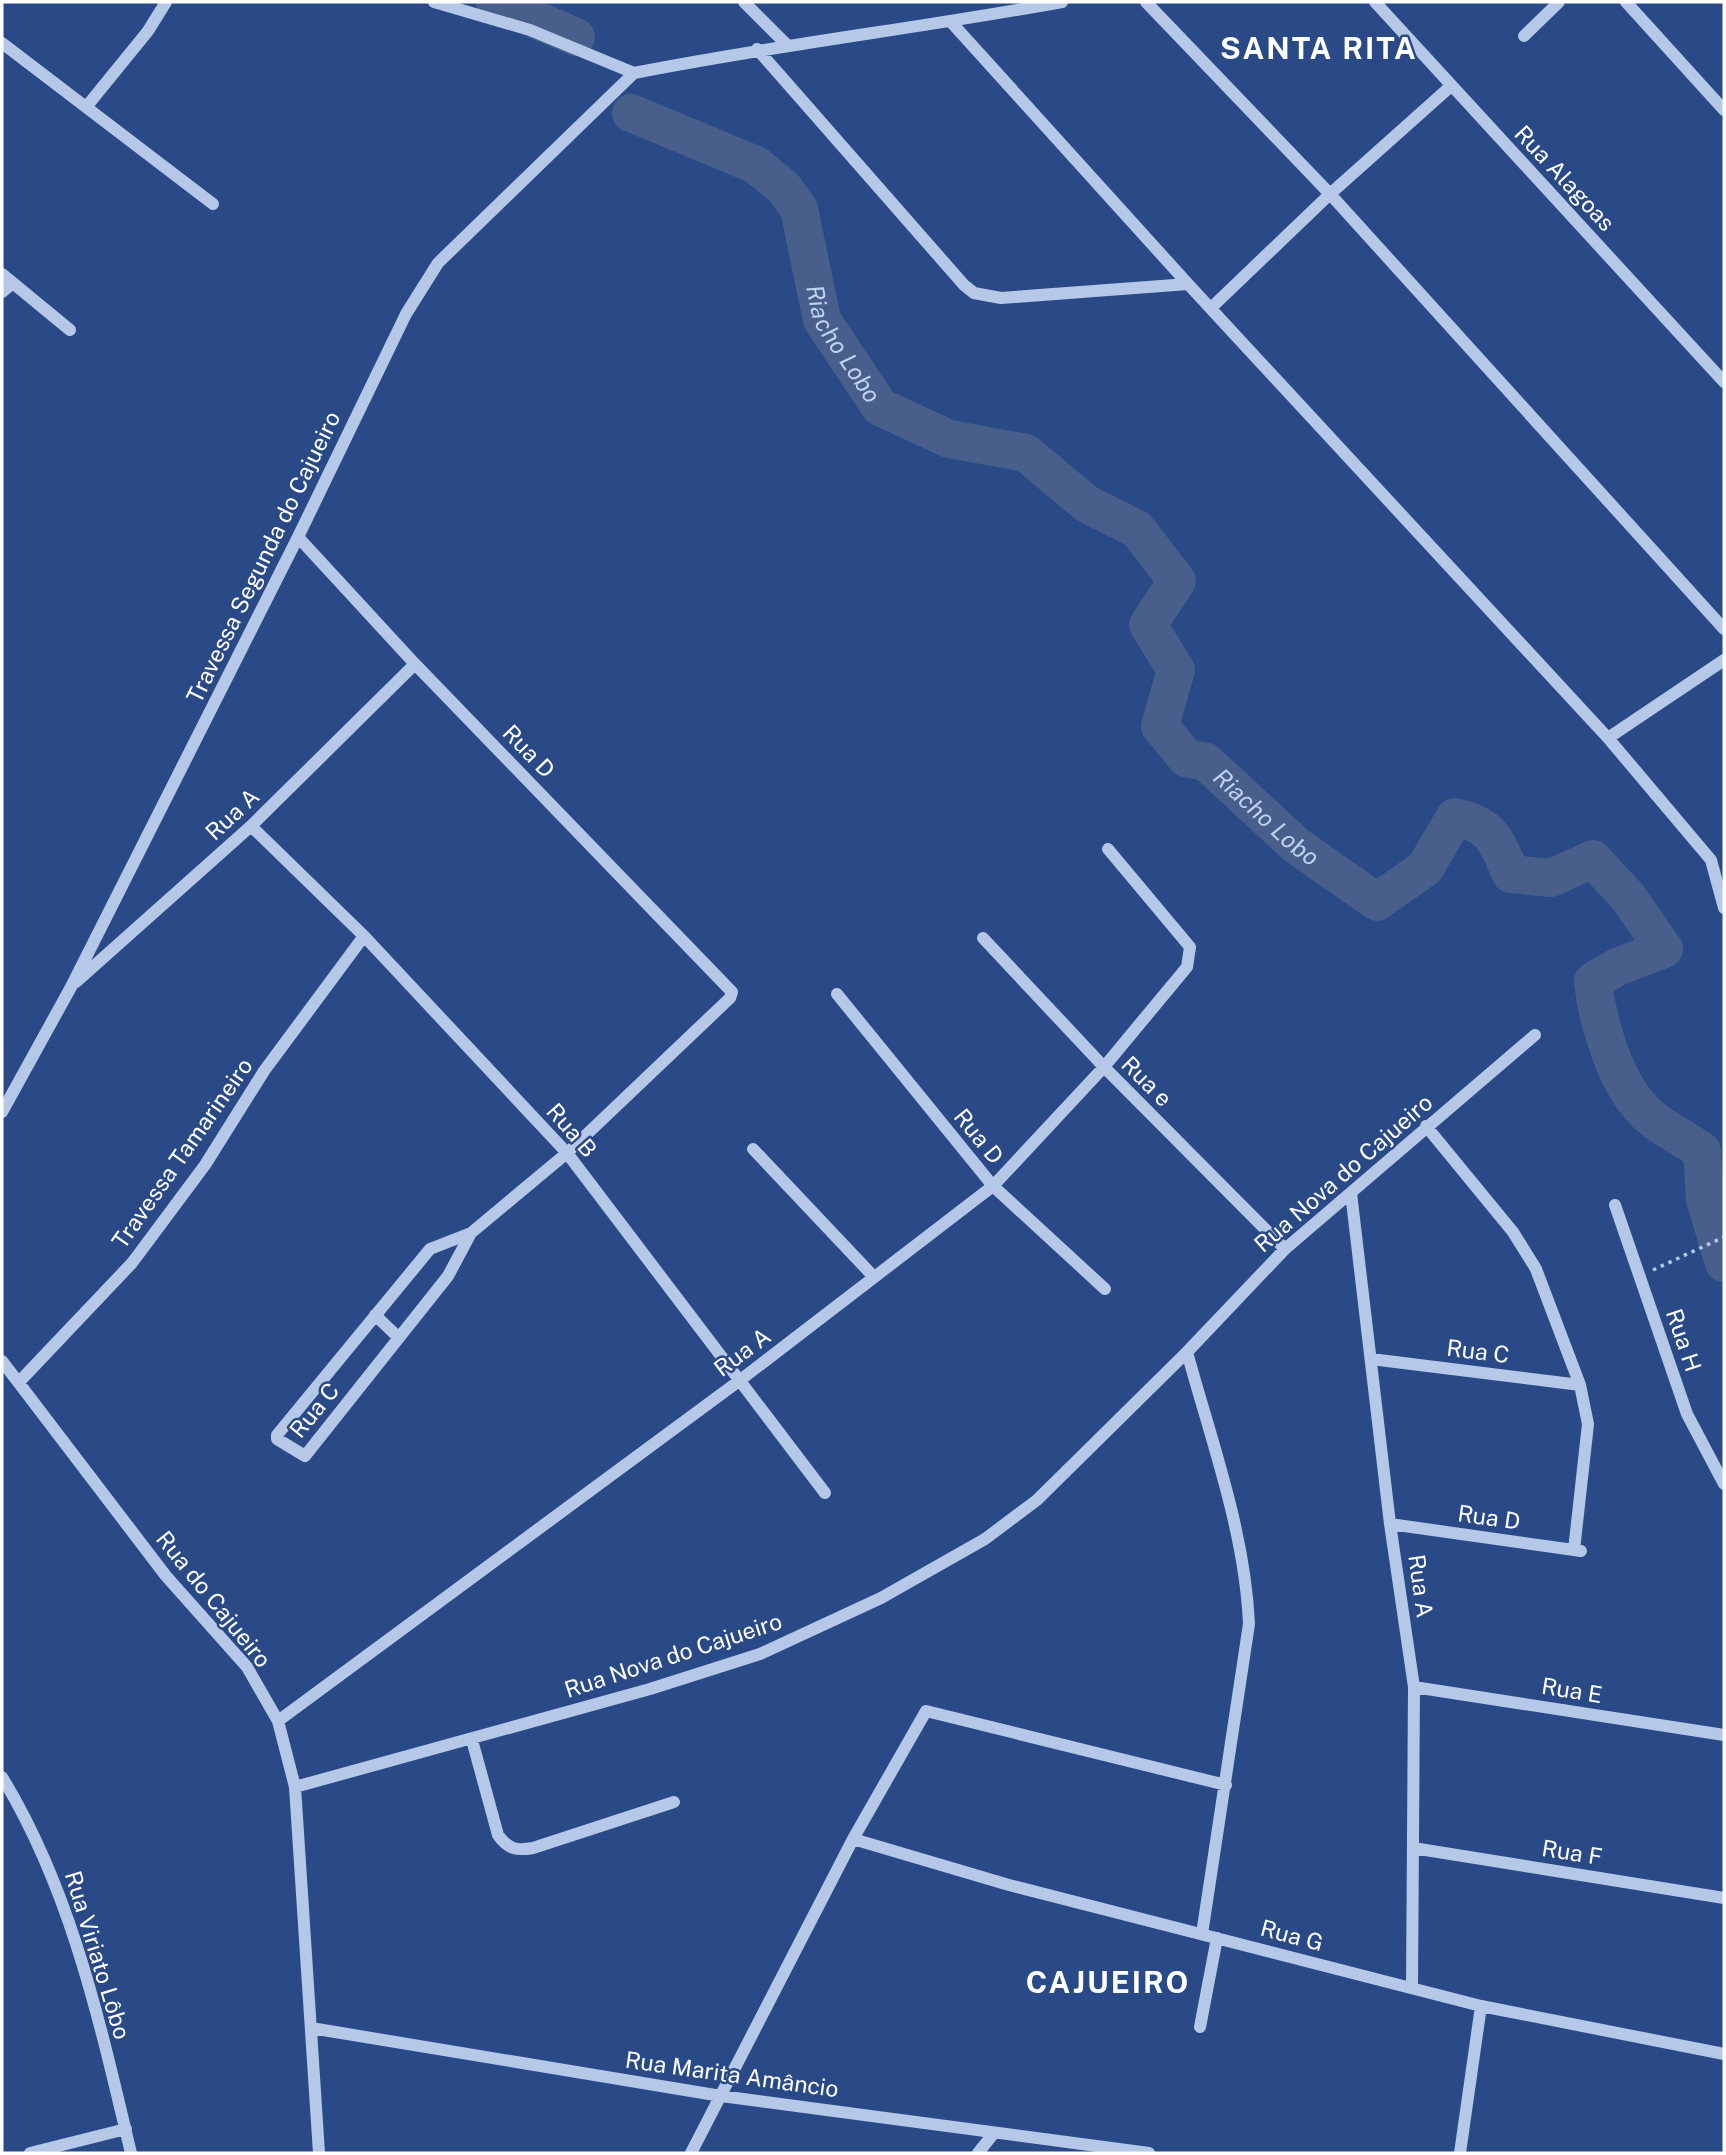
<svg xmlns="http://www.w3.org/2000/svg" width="1726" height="2155" viewBox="0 0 1726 2155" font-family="'Public Sans',sans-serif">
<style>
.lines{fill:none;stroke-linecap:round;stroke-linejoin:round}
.river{stroke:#485f8b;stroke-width:38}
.path{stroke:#b6c8e8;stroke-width:3.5;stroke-dasharray:3.5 5;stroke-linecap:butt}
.minor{stroke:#b6c8e8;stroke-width:12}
.labels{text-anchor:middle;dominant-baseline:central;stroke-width:5;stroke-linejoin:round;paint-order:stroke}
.street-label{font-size:23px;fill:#fff;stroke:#2a4a87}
.water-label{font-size:24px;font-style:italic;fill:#c1d2ef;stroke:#2a4a87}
.district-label{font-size:30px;font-weight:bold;letter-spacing:2px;fill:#fff;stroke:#2a4a87}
</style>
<rect width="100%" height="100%" fill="#2a4a87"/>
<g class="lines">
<g class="river">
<path d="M495,2L576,37"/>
<path id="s1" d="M631,113L756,165L784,188L799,209L822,320L880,407L949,439L1026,453L1087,504L1137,529L1177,581L1148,625L1176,670L1160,726L1186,758L1206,762L1297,846L1377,902L1425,868L1455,817C1493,825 1496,841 1511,874L1551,878L1593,859L1628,897L1664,949L1617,967L1593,981C1597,1021 1615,1082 1644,1111C1659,1127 1684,1138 1702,1151L1705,1199L1724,1263"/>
</g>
<path class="path" d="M1653,1270L1724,1237"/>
<path class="minor" d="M434,2L530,30L634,73
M744,2L787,45
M1146,2L1330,194L1724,629
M1375,2L1724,382
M1626,2L1724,110
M951,22L1188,284L1608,738L1711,860L1724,908
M1524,36L1559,2
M2,43L213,204
M757,49L964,285L974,293L1001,298L1188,284
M634,73C776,45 920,28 1062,2
M87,106L148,31L166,2
M2,274L70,330
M2,292L13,283
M1212,307L1330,194L1451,86
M298,537L415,664L732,992L730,998L567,1153L471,1233L430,1249L277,1435V1439L305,1456L448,1276L471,1233
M1608,738L1724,660
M251,826L364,936L567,1153L825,1493
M983,938L1104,1067L1285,1249
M76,982L251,826L415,664
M837,994L993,1186L1105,1289
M2,1112L71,987L298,537L406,314L438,263L634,73
M1426,1126L1513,1232L1536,1269L1580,1385L1588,1424L1574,1550
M753,1149L874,1277
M1351,1193L1390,1524L1414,1687L1412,1988
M1615,1205L1687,1414L1724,1484
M375,1315L399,1338
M1187,1352C1211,1440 1245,1532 1249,1624L1202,1934
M1371,1359L1580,1385
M2,1361L166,1576L247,1667L278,1721L295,1787L319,2153
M20,1381L132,1263L205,1165L264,1071L364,936
M1390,1524L1581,1551
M1414,1687L1724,1735
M278,1721L739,1381L993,1186L1104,1067L1187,967L1190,947L1108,849
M472,1740L498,1835C508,1849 516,1851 533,1848L674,1802
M2,1777C72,1892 100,2024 131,2153
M295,1787L650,1689L760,1654L881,1598L985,1539L1037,1500L1187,1352L1285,1249L1535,1035
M853,1839L1009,1885L1481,2006L1724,2054
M1413,1848L1724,1898
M1200,2027L1217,1938
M311,2028L721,2096L1149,2153
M30,2153L126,2129
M691,2153L853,1839L926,1711L1226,1785
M978,2153L994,2133
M1460,2153L1481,2006"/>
</g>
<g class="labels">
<g class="street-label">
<text transform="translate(1565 178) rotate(47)">Rua Alagoas</text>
<text transform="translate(263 557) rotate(-64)">Travessa Segunda do Cajueiro</text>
<text transform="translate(529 751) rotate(46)">Rua D</text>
<text transform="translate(232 814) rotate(-43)">Rua A</text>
<text transform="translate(1147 1081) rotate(45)">Rua e</text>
<text transform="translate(572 1130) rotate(49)">Rua B</text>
<text transform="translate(979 1136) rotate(51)">Rua D</text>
<text transform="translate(182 1153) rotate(-55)">Travessa Tamarineiro</text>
<text transform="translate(1343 1173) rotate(-41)">Rua Nova do Cajueiro</text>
<text transform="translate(1684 1340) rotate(71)">Rua H</text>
<text transform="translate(1478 1351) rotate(7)">Rua C</text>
<text transform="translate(742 1352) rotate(-37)">Rua A</text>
<text transform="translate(314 1410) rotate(-51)">Rua C</text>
<text transform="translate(1489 1517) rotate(8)">Rua D</text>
<text transform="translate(1421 1586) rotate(82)">Rua A</text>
<text transform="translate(214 1599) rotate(51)">Rua do Cajueiro</text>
<text transform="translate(673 1655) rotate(-18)">Rua Nova do Cajueiro</text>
<text transform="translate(1572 1690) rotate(9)">Rua E</text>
<text transform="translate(1572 1852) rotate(9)">Rua F</text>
<text transform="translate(1292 1935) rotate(15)">Rua G</text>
<text transform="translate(98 1955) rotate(73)">Rua Viriato Lôbo</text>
<text transform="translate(732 2074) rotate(8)">Rua Marita Amâncio</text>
</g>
<g class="water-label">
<text stroke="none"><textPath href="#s1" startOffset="341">Riacho Lobo</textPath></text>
<text stroke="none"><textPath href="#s1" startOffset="1078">Riacho Lobo</textPath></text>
</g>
<g class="district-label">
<text x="1319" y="48">SANTA RITA</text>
<text x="1108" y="1982">CAJUEIRO</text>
</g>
</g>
<rect width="1726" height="2155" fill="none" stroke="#ffffff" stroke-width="7"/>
</svg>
